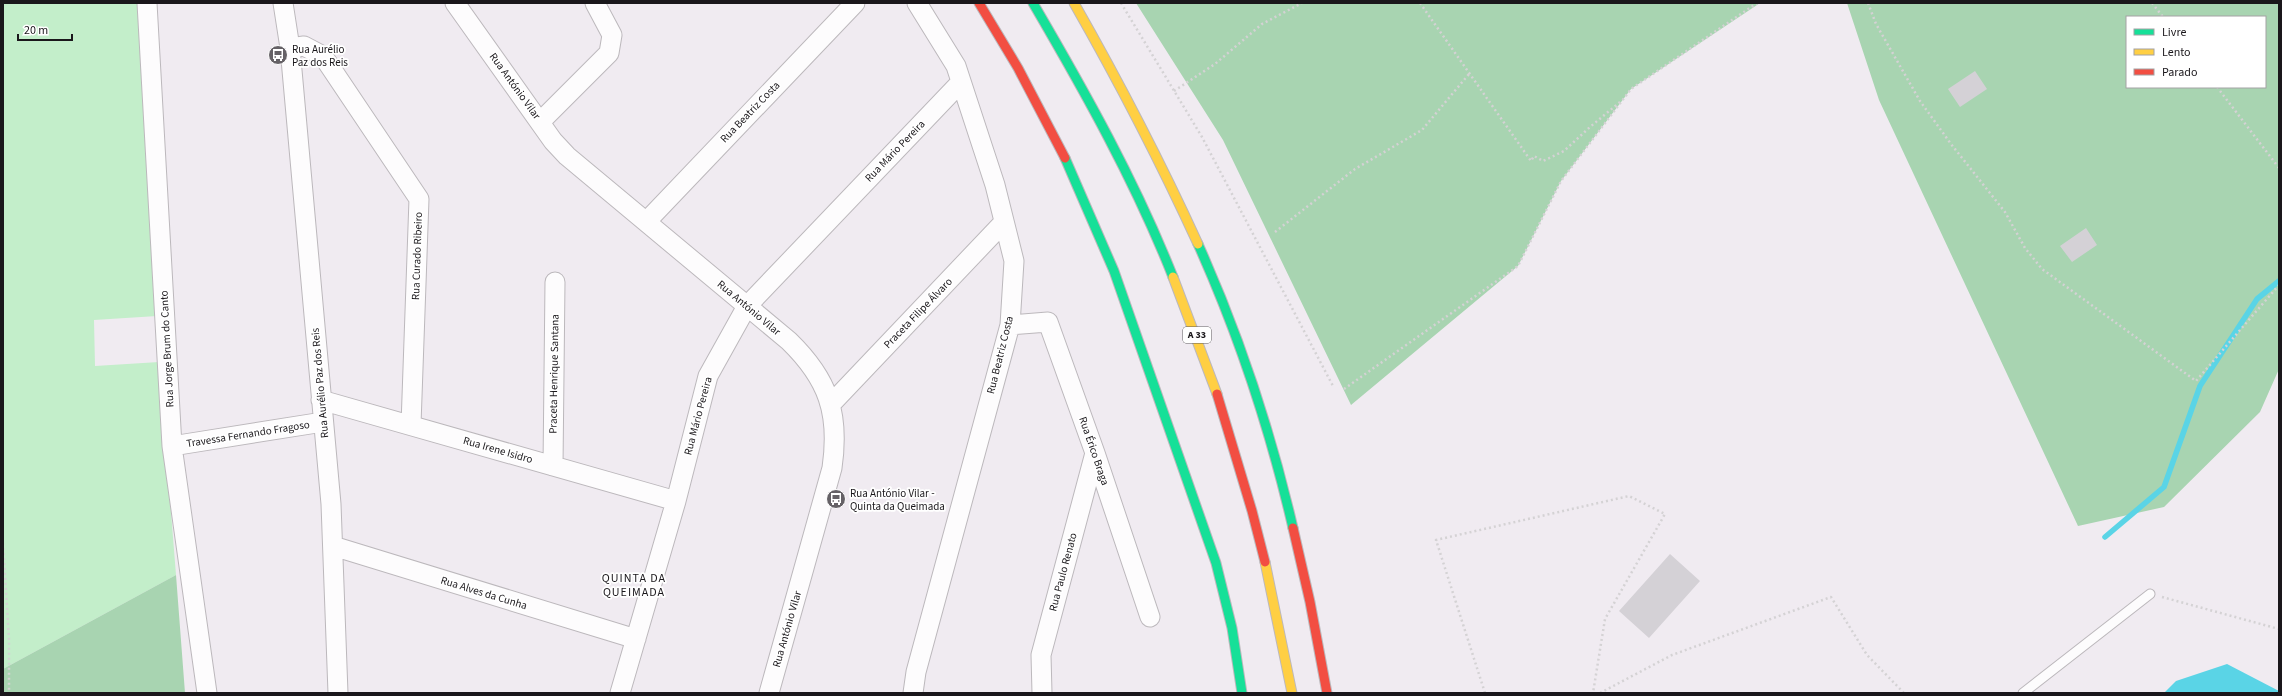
<svg xmlns="http://www.w3.org/2000/svg" width="2282" height="696" viewBox="0 0 2282 696" font-family="'Source Sans 3',sans-serif">
<style>
.green{fill:#c3eeca}
.forest{fill:#a8d4b1;fill-rule:evenodd}
.water{fill:#5ad4e6}
.lines{fill:none;stroke-linecap:round;stroke-linejoin:round}
.stream{stroke:#5ad4e6;stroke-width:5.5}
.building{fill:#d4d1d6}
.lane-casing{stroke:#bcb8bc;stroke-width:11}
.street-casing{stroke:#bcb8bc;stroke-width:21}
.fast-casing{stroke:#bcb8bc;stroke-width:11}
.slow-casing{stroke:#bcb8bc;stroke-width:11}
.jam-casing{stroke:#bcb8bc;stroke-width:11}
.path{stroke:#d4d2d4;stroke-width:2.5;stroke-dasharray:2 3;stroke-linecap:butt}
.lane{stroke:#fdfcfd;stroke-width:9}
.street{stroke:#fdfcfd;stroke-width:19}
.fast{stroke:#16e098;stroke-width:9}
.slow{stroke:#ffcf43;stroke-width:9}
.jam{stroke:#f24e42;stroke-width:9}
.labels{text-anchor:middle;dominant-baseline:central;stroke-width:3.5;stroke-linejoin:round;paint-order:stroke}
.shield{fill:#fff;stroke:#5f5d5f;stroke-width:1}
.shield-label{font-size:10px;font-weight:bold;fill:#1a171b}
.poi-label{font-size:11px;fill:#1a171b;stroke:#fff;text-anchor:start}
.street-label{font-size:11px;fill:#1a171b;stroke:#fff}
.neighbourhood-label{font-size:12px;letter-spacing:1px;fill:#1a171b;stroke:#fff}
</style>
<rect width="100%" height="100%" fill="#f0ebf1"/>
<path class="green" d="M3,3H139L157,316L94,320L95,366L159,362L176,575L3,669Z"/>
<path class="forest" d="M1136,3H1760L1631,89L1561,181L1518,266L1351,405L1223,140Z
M1847,3H2279V369L2260,412L2164,507L2078,526L1879,100ZM2127,17H2265V87H2127Z
M176,575L185,693H3V669Z"/>
<path class="water" d="M2227,664L2279,691V693H2164L2176,681Z"/>
<g class="lines">
<path class="stream" d="M2105,537L2164,487L2200,386L2257,299L2279,281"/>
</g>
<path class="building" d="M1975,71L1987,89L1960,107L1948,89Z
M2086,228L2097,245L2072,262L2060,246Z
M1670,554L1700,581L1649,638L1619,611Z"/>
<g class="lines">
<defs>
<path id="lane" d="M2023,693L2150,594"/>
<path id="street" d="M147,3L172,446L207,693
M283,3L290,48L331,504L338,693
M455,3L553,141L567,156L789,341C828,379 840,413 832,468L769,693
M290,48L304,46L323,56L419,199L411,425
M540,122L609,53L612,35L595,3
M646,222L855,3
M1010,325L1048,322L1095,453L1150,617
M321,400L676,501
M831,404L1004,222
M172,446L323,422
M553,466L555,282
M333,546L636,639
M620,693L676,501L708,376L747,306L961,82
M913,693L916,672L1010,325L1014,261L995,185L956,66L917,3
M1042,693L1041,655L1095,453"/>
<path id="fast" d="M1033,3C1085,92 1135,181 1173,277
M1065,158L1114,271L1216,563L1232,628L1242,693
M1198,244C1238,333 1271,433 1293,528"/>
<path id="slow" d="M1074,3C1119,82 1160,161 1198,244
M1173,277L1217,394
M1265,562L1292,693"/>
<path id="jam" d="M979,3L1018,68L1065,158
M1217,394L1252,511L1265,562
M1293,528L1310,602L1327,693"/>
</defs>
<use href="#lane" class="lane-casing"/>
<use href="#street" class="street-casing"/>
<use href="#fast" class="fast-casing"/>
<use href="#slow" class="slow-casing"/>
<use href="#jam" class="jam-casing"/>
<path class="path" d="M1121,3L1202,137L1333,386
M1420,3L1531,161L1534,156L1543,161L1564,151L1590,127L1620,102
M1868,3L1876,24L1920,101L1951,144L2005,212L2025,248L2042,269L2196,381L2279,285
M2152,3L2163,17
M2217,87L2279,168
M1174,91L1215,64L1262,24L1302,3
M1275,232L1355,169L1422,130L1469,74
M1344,389L1518,266L1561,181L1631,89L1757,3
M3,543L9,639V693
M2162,597L2279,629
M1485,693L1436,540L1629,496L1665,514L1605,619L1593,693
M1600,693L1672,655L1831,597L1867,655L1904,693"/>
<use href="#lane" class="lane"/>
<use href="#street" class="street"/>
<use href="#fast" class="fast"/>
<use href="#slow" class="slow"/>
<use href="#jam" class="jam"/>
</g>
<defs>
<symbol id="bus-disc" viewBox="-11 -11 22 22"><circle r="9.5" fill="#656166" stroke="#fff"/><path d="M-5-6H5V4H4V6H2V4H-2V6H-4V4H-5ZM-3.5-4V0h7V-4ZM-3.5 1.2v1.5H-2V1.2ZM2 1.2v1.5H3.5V1.2Z" fill="#fff"/></symbol>
</defs>
<g fill-rule="evenodd">
<use href="#bus-disc" x="267" y="44" width="22" height="22"/>
<use href="#bus-disc" x="825" y="488" width="22" height="22"/>
</g>
<g class="labels">
<rect class="shield" x="1183" y="327" width="28" height="16" rx="3"/>
<g class="shield-label">
<text x="1197" y="335">A 33</text>
</g>
<g class="poi-label">
<text x="292" y="49">Rua Aurélio<tspan x="292" dy="13">Paz dos Reis</tspan></text>
<text x="850" y="493">Rua António Vilar -<tspan x="850" dy="13">Quinta da Queimada</tspan></text>
</g>
<g class="street-label">
<text transform="translate(515 86) rotate(54)">Rua António Vilar</text>
<text transform="translate(750 112) rotate(-46)">Rua Beatriz Costa</text>
<text transform="translate(895 151) rotate(-46)">Rua Mário Pereira</text>
<text transform="translate(417 256) rotate(-88)">Rua Curado Ribeiro</text>
<text transform="translate(749 308) rotate(40)">Rua António Vilar</text>
<text transform="translate(918 313) rotate(-46)">Praceta Filipe Álvaro</text>
<text transform="translate(167 349) rotate(-93)">Rua Jorge Brum do Canto</text>
<text transform="translate(1000 355) rotate(-76)">Rua Beatriz Costa</text>
<text transform="translate(554 374) rotate(-89)">Praceta Henrique Santana</text>
<text transform="translate(320 383) rotate(-95)">Rua Aurélio Paz dos Reis</text>
<text transform="translate(698 416) rotate(-75)">Rua Mário Pereira</text>
<text transform="translate(248 434) rotate(-9)">Travessa Fernando Fragoso</text>
<text transform="translate(498 450) rotate(16)">Rua Irene Isidro</text>
<text transform="translate(1094 451) rotate(71)">Rua Érico Braga</text>
<text transform="translate(1063 572) rotate(-75)">Rua Paulo Renato</text>
<text transform="translate(484 593) rotate(17)">Rua Alves da Cunha</text>
<text transform="translate(787 629) rotate(-74)">Rua António Vilar</text>
</g>
<g class="neighbourhood-label">
<text x="634" y="578">QUINTA DA<tspan x="634" dy="14">QUEIMADA</tspan></text>
</g>
</g>
<rect width="2282" height="696" fill="none" stroke="#1a171b" stroke-width="8"/>
<rect x="2126" y="16" width="140" height="72" fill="#ffffff" stroke="#a3a2a4"/>
<rect x="2134" y="29" width="20" height="6" fill="#16e098" stroke="#a3a2a4"/>
<text x="2162" y="36" font-size="12" fill="#1a171b">Livre</text>
<rect x="2134" y="49" width="20" height="6" fill="#ffcf43" stroke="#a3a2a4"/>
<text x="2162" y="56" font-size="12" fill="#1a171b">Lento</text>
<rect x="2134" y="69" width="20" height="6" fill="#f24e42" stroke="#a3a2a4"/>
<text x="2162" y="76" font-size="12" fill="#1a171b">Parado</text>
<path d="M18 34v6h54v-6" fill="none" stroke="#1a171b" stroke-width="2"/>
<text x="24" y="34" font-size="12" fill="#1a171b" stroke="#ffffff" stroke-width="3" paint-order="stroke">20 m</text>
</svg>
